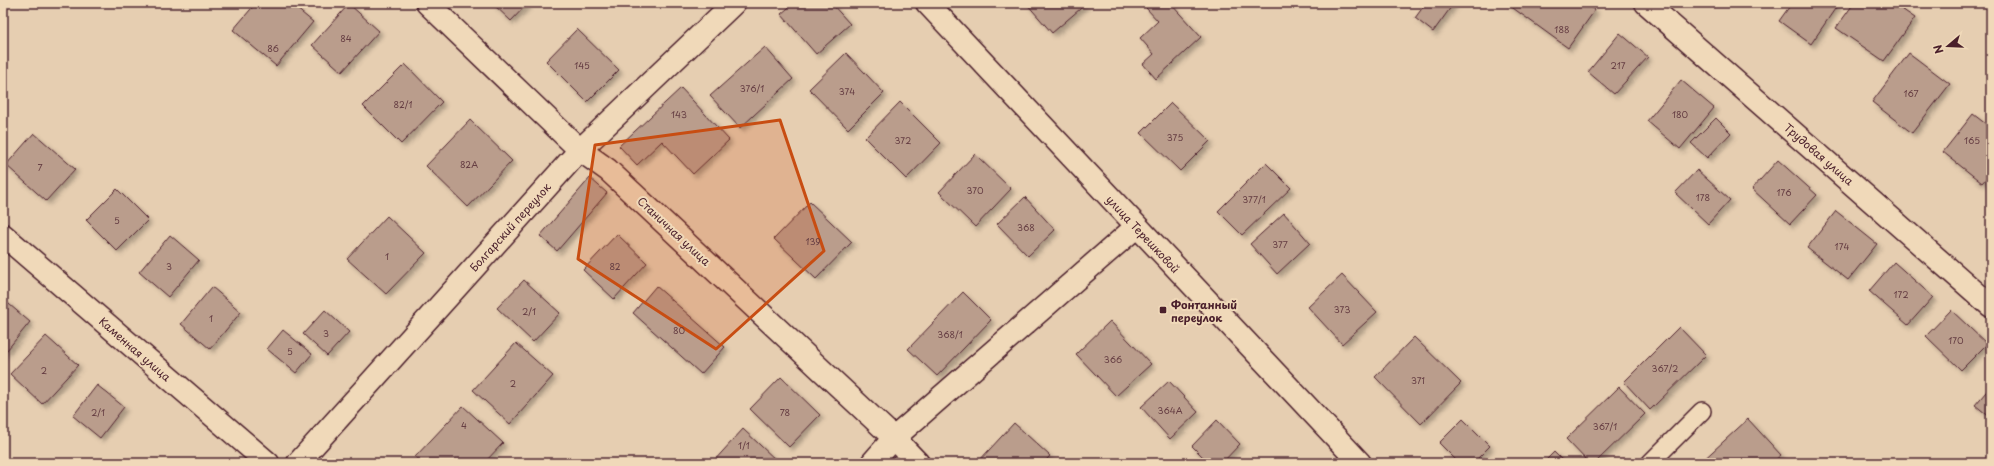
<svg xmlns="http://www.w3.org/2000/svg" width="1994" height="466" viewBox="0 0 1994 466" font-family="'Playpen Sans',sans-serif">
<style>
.building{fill:#ba9d8c;stroke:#4a1f2b;filter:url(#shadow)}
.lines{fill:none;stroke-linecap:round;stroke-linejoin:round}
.lane-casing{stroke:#4a1f2b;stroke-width:20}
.street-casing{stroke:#4a1f2b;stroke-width:25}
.secondary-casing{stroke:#4a1f2b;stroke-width:25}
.lane{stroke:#f0d9b9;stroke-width:17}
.street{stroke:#f0d9b9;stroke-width:22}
.secondary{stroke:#f0d9b9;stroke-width:22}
.marked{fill:#c84d12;fill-opacity:0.2;stroke:#c84d12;stroke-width:3;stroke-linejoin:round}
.poi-dot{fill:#4a1f2b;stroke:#f0d9b9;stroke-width:1.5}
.labels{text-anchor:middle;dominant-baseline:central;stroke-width:4;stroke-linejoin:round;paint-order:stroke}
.number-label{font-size:9px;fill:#663e43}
.street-label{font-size:11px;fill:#4a1f2b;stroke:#f0d9b9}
.poi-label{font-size:11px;font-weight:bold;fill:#4a1f2b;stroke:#f0d9b9;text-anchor:start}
</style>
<defs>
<filter id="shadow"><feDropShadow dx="3.5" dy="3.5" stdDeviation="2" flood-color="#0004"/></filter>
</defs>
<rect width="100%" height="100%" fill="#e6ceb1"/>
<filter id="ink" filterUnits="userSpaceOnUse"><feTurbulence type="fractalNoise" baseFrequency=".025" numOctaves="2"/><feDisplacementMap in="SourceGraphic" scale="8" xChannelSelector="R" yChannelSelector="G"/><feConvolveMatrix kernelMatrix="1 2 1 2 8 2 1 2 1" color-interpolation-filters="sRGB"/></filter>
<g filter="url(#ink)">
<path class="building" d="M256,3H290L313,22L276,66L233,30Z
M492,3H528L511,21Z
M794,3H831L850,24L816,54L781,14Z
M1026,3H1087L1052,33Z
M1152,3H1170L1201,37L1156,79L1143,64L1154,54L1140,38L1158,21L1146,8Z
M1426,3H1454L1433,32L1415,18Z
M1506,3H1586L1595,10L1568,48Z
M1792,3H1839L1811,44L1779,21Z
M1854,3H1893L1915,18L1884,61L1836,28Z
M349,4L379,31L342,72L312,45Z
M577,29L619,70L587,102L546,61Z
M1620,33L1648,57L1614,94L1588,72Z
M765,47L793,79L740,128L710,96Z
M846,53L884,93L848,129L809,89Z
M1909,53L1950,84L1912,133L1872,102Z
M405,64L442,102L401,144L363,106Z
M1681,80L1714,108L1680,149L1647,121Z
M681,88L729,140L693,174L662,141L637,165L619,146Z
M900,102L941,143L906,179L865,138Z
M1171,103L1210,141L1180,171L1141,133Z
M1973,114L1991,128V173L1982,183L1943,152Z
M1716,118L1731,133L1707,158L1691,143Z
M470,120L512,161L468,207L426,166Z
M34,133L75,169L46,201L6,165Z
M975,154L1011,189L975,227L939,192Z
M1778,160L1817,195L1790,224L1752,189Z
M1266,163L1291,188L1242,235L1218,211Z
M1697,170L1730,200L1708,224L1675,193Z
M590,178L607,193L557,251L540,236Z
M117,189L148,220L117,251L86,220Z
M1025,197L1055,230L1028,256L997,224Z
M810,202L852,242L816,279L774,239Z
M1836,211L1877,244L1848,280L1807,248Z
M1284,213L1310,243L1277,274L1250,244Z
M387,216L426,253L386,294L347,259Z
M617,234L647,263L614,299L583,270Z
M170,235L199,260L168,297L139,272Z
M1894,262L1933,297L1908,325L1869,291Z
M1342,275L1377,312L1342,344L1308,307Z
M524,280L560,313L533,342L497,308Z
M656,286L725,347L701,374L633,313Z
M212,287L241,312L210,349L181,324Z
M963,292L991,320L937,376L908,349Z
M3,299L30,322L3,355Z
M325,310L349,332L327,356L303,334Z
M1951,310L1987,344L1961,370L1926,336Z
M1110,321L1151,364L1116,396L1076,354Z
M1679,327L1706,355L1650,410L1624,382Z
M283,330L312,354L296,373L267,349Z
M46,336L78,365L42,404L10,374Z
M1414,337L1461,383L1421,424L1375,377Z
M516,343L553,376L510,424L473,390Z
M781,377L820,415L789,447L750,409Z
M1169,381L1198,412L1170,439L1141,407Z
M97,385L124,407L100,438L73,416Z
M1991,386V418L1975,405Z
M1619,387L1645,414L1595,463H1589L1566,439Z
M463,406L503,443L484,463H422L415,457Z
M1463,419L1490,446L1473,463H1459L1439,443Z
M1748,419L1781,455L1772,463H1700Z
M1217,420L1240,444L1222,463H1209L1192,446Z
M1014,423L1050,456L1043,463H977Z
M743,429L777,461L775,463H712Z
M1554,452L1565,463H1543Z"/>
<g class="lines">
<defs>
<path id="lane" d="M1650,463L1702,411"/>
<path id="street" d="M427,3L580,150L608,170L894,438L918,463
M1646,3L1991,306
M3,235L268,463
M298,463L580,150L734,3
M872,463L894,438L1136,227"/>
<path id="secondary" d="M927,3L1360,463"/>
</defs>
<use href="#lane" class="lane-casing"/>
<use href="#street" class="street-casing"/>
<use href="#secondary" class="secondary-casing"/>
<use href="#lane" class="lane"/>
<use href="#street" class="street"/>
<use href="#secondary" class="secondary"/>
</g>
</g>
<path class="marked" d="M780,120L824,251L716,349L578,259L595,145Z"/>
<rect class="poi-dot" x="1159" y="306" width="8" height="8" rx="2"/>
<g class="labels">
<g class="number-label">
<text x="1562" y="29">188</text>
<text x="346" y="38">84</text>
<text x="273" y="48">86</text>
<text x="582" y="65">145</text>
<text x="1618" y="65">217</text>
<text x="752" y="88">376/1</text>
<text x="847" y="91">374</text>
<text x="1911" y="93">167</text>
<text x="403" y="104">82/1</text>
<text x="679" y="114">143</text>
<text x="1680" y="114">180</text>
<text x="1175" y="137">375</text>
<text x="903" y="140">372</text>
<text x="1972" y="140">165</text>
<text x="469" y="164">82А</text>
<text x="40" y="167">7</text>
<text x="975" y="190">370</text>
<text x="1784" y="192">176</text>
<text x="1703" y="197">178</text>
<text x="1254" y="199">377/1</text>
<text x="117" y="220">5</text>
<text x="1026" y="227">368</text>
<text x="813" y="241">139</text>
<text x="1280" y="244">377</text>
<text x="1842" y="246">174</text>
<text x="387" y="256">1</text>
<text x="169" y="266">3</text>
<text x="615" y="266">82</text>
<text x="1901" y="294">172</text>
<text x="1342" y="309">373</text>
<text x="529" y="311">2/1</text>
<text x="211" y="318">1</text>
<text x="679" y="330">80</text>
<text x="326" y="333">3</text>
<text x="950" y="334">368/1</text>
<text x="1956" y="340">170</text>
<text x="290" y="351">5</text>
<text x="1113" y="359">366</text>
<text x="1665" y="368">367/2</text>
<text x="44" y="370">2</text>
<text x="1418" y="380">371</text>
<text x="513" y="383">2</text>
<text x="1170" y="410">364А</text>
<text x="98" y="412">2/1</text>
<text x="785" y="412">78</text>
<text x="464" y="425">4</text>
<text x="1605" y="426">367/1</text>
<text x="744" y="445">1/1</text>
</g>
<g class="street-label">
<text transform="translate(1819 154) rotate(41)">Трудовая улица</text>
<text transform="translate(510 227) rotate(-48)">Болгарский переулок</text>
<text transform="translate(674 231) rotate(43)">Станичная улица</text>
<text transform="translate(1143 234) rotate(47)">улица Терешковой</text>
<text transform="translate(135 349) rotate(41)">Каменная улица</text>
</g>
<g class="poi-label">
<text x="1171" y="304">Фонтанный<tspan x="1171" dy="13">переулок</tspan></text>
</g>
</g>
<rect width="1994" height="466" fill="none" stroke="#f0d9b9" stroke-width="16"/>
<rect x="8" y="8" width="1978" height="450" fill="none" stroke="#4a1f2b" stroke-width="1.5" filter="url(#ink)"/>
<g transform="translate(1948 46) rotate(251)" stroke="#f0d9b9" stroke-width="3" paint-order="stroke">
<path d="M0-3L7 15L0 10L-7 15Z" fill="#4a1f2b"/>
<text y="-6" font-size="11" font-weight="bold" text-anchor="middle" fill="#4a1f2b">N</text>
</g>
</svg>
